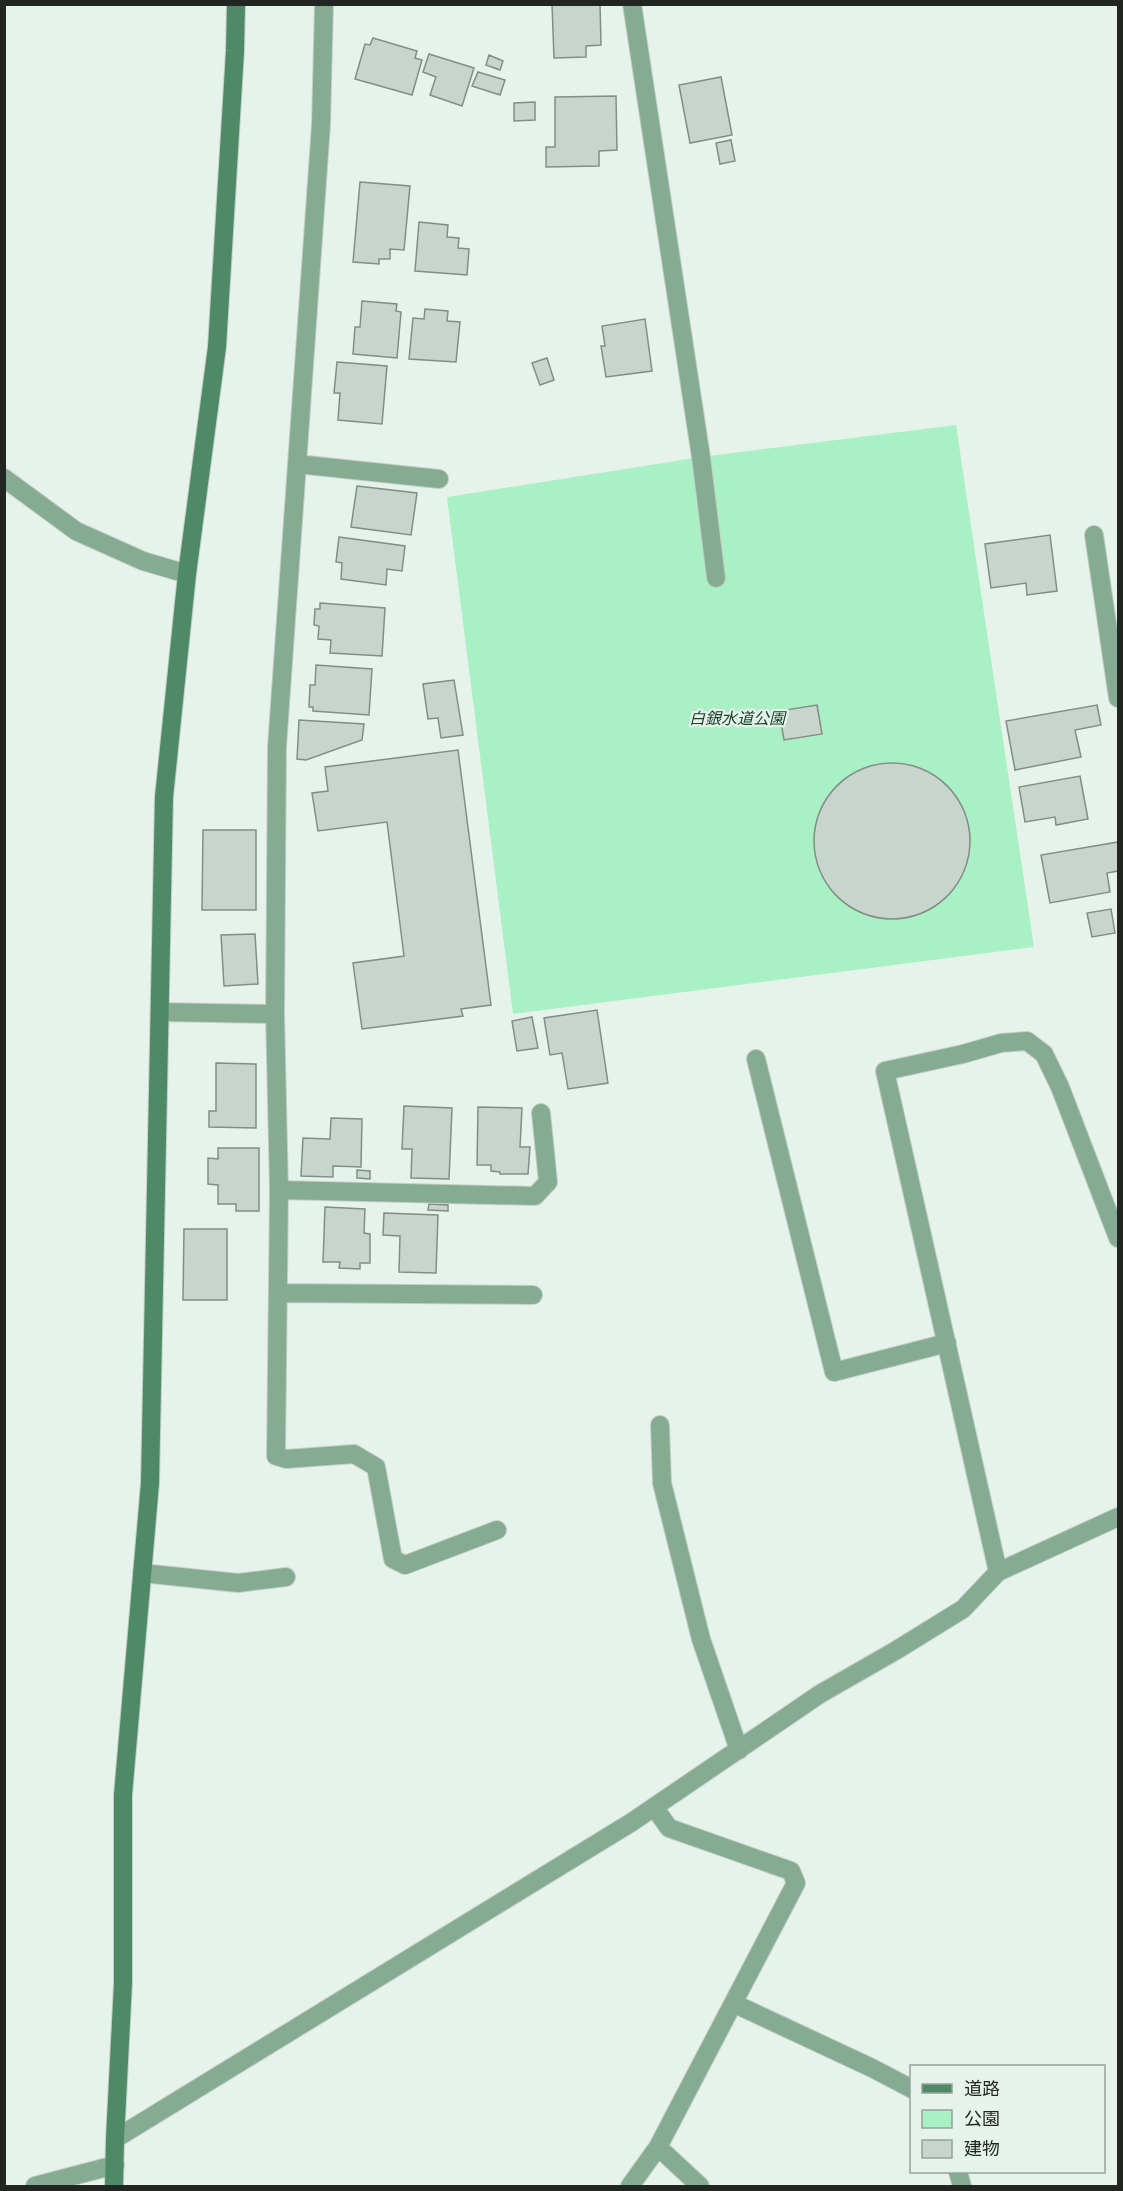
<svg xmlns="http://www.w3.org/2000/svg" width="1123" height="2191" viewBox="0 0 1123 2191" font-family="'Crimson Pro','Noto Sans JP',serif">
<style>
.green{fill:#aaf0c5}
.building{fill:#c8d5cd;stroke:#828d86;stroke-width:1.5}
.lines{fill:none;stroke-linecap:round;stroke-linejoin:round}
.street-casing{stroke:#c3cec6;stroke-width:20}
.secondary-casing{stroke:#c3cec6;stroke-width:20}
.street{stroke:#85ac93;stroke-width:18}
.secondary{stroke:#4f8a67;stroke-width:18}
.labels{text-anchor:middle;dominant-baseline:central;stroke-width:4.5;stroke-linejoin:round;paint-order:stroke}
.park-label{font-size:16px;font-style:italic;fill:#153e28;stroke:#e6f3ea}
</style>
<rect width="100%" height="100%" fill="#e6f3ea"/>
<path class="green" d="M956,425L1034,947L513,1014L447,497L701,457Z"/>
<path class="building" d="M552,4H600L601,45L586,46V57L554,58Z
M373,38L417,51L415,58L422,60L412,95L355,79L365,44L370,45Z
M429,54L474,68L462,106L430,95L436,77L423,72Z
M489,55L503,61L500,70L486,65Z
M478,72L505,80L500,95L472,86Z
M721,77L732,135L690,143L679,85Z
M616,96L617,150L599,151V166L546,167V147H555V97Z
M535,102V120L514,121V103Z
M731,140L735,161L720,164L716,143Z
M360,182L410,186L404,250L390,249V259H379V264L353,262Z
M419,222L448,225L447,237L459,238L458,248L469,249L467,275L415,271Z
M362,301L397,304L396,311L401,312L397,358L353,354L355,327H360Z
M425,309L448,311L447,321L460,322L456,362L409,359L413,318L424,319Z
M645,319L652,371L606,377L601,346H605L602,326Z
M547,358L554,380L540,385L532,363Z
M337,362L387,366L382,424L338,420L340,393H334Z
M357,486L417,493L411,535L351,527Z
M1050,535L1057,591L1027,595L1026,583L991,588L985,544Z
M339,537L405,546L402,571L387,569L386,585L341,579L342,563L336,562Z
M320,603L385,608L382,656L330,653L331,640L318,639L319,626L314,625L315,609H320Z
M316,665L372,669L369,715L313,711V707H309L310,685H315Z
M454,680L463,735L441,738L438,718L428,719L423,684Z
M817,705L822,734L784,740L779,711Z
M1097,705L1101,725L1075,730L1081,757L1015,770L1006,721Z
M299,720L364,724L362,740L306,760L297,759Z
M458,750L491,1005L461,1009L463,1016L362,1029L353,963L404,956L387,822L318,831L312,793L328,791L325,767Z
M814 841a78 78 0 1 1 156 0a78 78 0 1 1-156 0Z
M1080,776L1088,819L1056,825L1055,817L1025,822L1019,787Z
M203,830H256V910H202Z
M1118,842V871L1107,873L1110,892L1050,903L1041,855Z
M1111,909L1115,933L1092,937L1087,913Z
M255,934L258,984L224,986L221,935Z
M597,1010L608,1083L568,1089L562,1053L550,1055L544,1018Z
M532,1017L538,1048L517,1051L512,1021Z
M216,1063L256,1064V1128L209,1127V1111H216Z
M404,1106L452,1108L449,1179L411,1178L412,1149H402Z
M478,1107L522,1108L520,1147H530L528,1174H500V1172L491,1171V1165H477Z
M331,1118L362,1119L361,1167L333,1166V1177L301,1176L303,1138L330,1139Z
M218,1148H259V1211H236V1204H218V1185L208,1184V1158L218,1159Z
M357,1170L370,1171V1179L357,1178Z
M429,1204L448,1205V1211L428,1210Z
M325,1207L365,1209L364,1233L370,1234V1263H360V1269L339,1268L340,1262H323Z
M384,1213L438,1215L436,1273L399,1272L400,1236L383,1235Z
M184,1229H227V1300H183Z"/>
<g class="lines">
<defs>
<path id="street" d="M324,4L321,125L277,747L275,1014L279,1190L276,1456L286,1459L354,1454L376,1467L393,1559L405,1565L497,1530
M632,4L701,457L716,578
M297,464L439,479
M4,478L76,531L143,561L187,574
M1094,535L1118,698
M160,1012L275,1014
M756,1059L834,1372L947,1343
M279,1190L535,1196L548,1182L541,1113
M278,1293L533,1295
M660,1425L662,1483L701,1639L739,1750
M998,1572L885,1071L963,1054L1001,1043L1027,1041L1044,1054L1060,1087L1118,1238
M142,1573L238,1583L286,1577
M735,2004L872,2068L912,2089
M115,2139L632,1822L820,1694L895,1651L963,1609L998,1572L1118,1517
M658,2147L700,2186
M958,2172L962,2186
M35,2186L115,2165
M630,2186L658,2147L796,1883L791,1871L669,1828L654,1807"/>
<path id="secondary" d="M114,2186L115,2139L123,1983V1795L150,1483L164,797L187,574L217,347L235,51L236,4"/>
</defs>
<use href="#street" class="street-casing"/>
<use href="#secondary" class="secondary-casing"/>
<use href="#street" class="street"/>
<use href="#secondary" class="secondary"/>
</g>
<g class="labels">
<g class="park-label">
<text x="737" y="718">白銀水道公園</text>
</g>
</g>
<rect width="1123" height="2191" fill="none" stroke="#222623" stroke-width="12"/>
<rect x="910" y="2065" width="195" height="108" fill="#e6f3ea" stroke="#98a19a" stroke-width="1.5"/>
<rect x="922" y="2084" width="30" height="9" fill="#4f8a67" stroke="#98a19a" stroke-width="1.5"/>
<text x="964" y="2095" font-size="18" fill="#222623">道路</text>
<rect x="922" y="2110" width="30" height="18" fill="#aaf0c5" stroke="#98a19a" stroke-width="1.5"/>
<text x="964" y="2125" font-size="18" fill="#222623">公園</text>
<rect x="922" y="2140" width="30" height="18" fill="#c8d5cd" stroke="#98a19a" stroke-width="1.5"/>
<text x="964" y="2155" font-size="18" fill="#222623">建物</text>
</svg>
